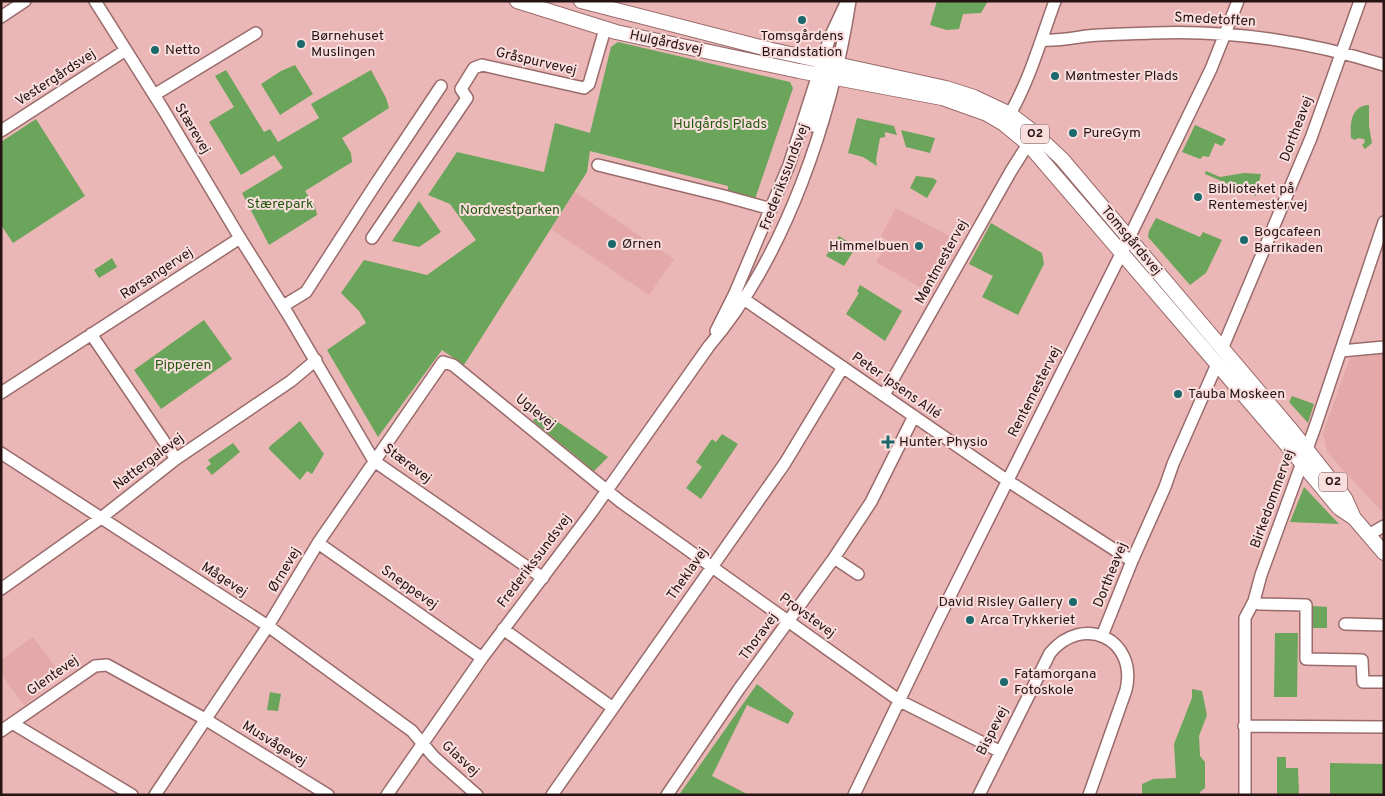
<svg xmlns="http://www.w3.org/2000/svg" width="1385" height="796" viewBox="0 0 1385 796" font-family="Overpass,sans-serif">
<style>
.built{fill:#e3a8a7}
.green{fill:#6ba55b}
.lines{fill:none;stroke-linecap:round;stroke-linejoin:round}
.minor-casing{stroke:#9a6b6b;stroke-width:14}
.major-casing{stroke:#9a6b6b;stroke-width:16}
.minor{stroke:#fff;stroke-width:11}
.major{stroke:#fff;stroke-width:14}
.poi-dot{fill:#1b696c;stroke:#fadede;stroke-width:2}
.labels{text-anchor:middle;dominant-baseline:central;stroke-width:4;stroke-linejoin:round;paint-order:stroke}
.shield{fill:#fadede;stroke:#665151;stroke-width:1}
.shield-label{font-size:12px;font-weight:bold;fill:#261414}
.street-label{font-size:14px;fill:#261414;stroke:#fadede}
.poi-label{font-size:14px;fill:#261414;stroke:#fadede;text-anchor:start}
.park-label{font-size:14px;fill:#23590f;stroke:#fadede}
</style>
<rect width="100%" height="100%" fill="#eab6b6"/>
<path class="built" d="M575,192L674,259L649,295L551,229Z
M896,208L957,240L950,252L954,254L932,294L876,262L889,241L881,236Z
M1384,354V514L1327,452L1323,433L1350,358Z
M33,637L62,676L24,705L1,674V660Z"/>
<path class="green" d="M937,1H988L981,13L963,14L959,29L947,30L930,25Z
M618,42L790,82L793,88L755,199L728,192V186L590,151L587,172L464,365L442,350L378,437L327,350L366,323L359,311L341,293L364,260L427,275L476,240L450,204L428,195L457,152L544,172L555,123L590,133L611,47Z
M295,65L313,94L280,115L261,84L281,71Z
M226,70L264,132L270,129L278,142L319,118L311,104L371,70L386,98L389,108L342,138L351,153L352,162L305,191L315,206L317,215L269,245L242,193L283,168L274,155L241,175L209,122L234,107L215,76Z
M1369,105V126L1372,143L1365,149L1362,145L1365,142L1364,139L1358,138L1355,140L1351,138C1350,123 1351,106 1369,105Z
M857,118L894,126L897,135L885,132V137L880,138L876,160L877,166L863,157L848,153Z
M36,119L85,196L13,243L1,225V142Z
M1195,125L1226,139L1222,146L1215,143L1209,157L1203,156L1200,159L1182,152Z
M901,130L935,138L930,153L906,147Z
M1206,171L1220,177L1244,173L1261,174L1256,196L1205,174Z
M916,176L933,178L937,181L927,198L910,188Z
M419,201L441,232L419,247L392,241Z
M1156,218L1200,237L1203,232L1222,240L1206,273L1190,285L1148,237L1149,231Z
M991,223L1042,253L1044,264L1018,315L982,297L993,276L969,264Z
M839,236L856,247L844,266L826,256Z
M112,258L117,267L99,278L94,270Z
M860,285L902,311L885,341L846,314L859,293L857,291Z
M204,320L232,359L161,409L134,370Z
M1292,396L1314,404L1308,423L1289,402Z
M541,410L608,457L594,471L533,421Z
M300,421L324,454L312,474L307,471L300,480L269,449V447Z
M722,434L738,444L701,499L686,488L702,467L696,462L712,439L716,442Z
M233,443L240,452L212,475L206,468L211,464L208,460Z
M1304,487L1339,524L1290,522Z
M1313,606L1327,607V628H1313Z
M1275,633H1298L1297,697H1274Z
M757,684L794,713L788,724L747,705L712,776L749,795H679Z
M1192,689L1202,691L1207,715L1199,736L1200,756L1205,762V788L1200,792V795H1142V784L1153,779L1176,778L1174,744L1192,698Z
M270,692L281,694L278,711L267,710Z
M1277,757H1286V768H1298L1299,795H1277Z
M1330,763L1384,764V795H1330Z"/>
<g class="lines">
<defs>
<path id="minor" d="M95,1L163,109L240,238L289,316L374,461L543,578
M1,17L25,1
M1042,40C1058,41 1072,38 1087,36C1109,34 1130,34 1152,33C1231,30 1308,41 1384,65
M154,95L256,33
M1010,114C1030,79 1041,39 1055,1
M813,126L826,79V69
M1,131L126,50
M598,165L724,196L771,209
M372,238L467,98L461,89L474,68L482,65L584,88L589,84L605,29
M735,293L1008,481L1132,561
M283,306L306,292L375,185L441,86
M716,331L735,293L789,165L830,37L846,3
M91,334L176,459
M1222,349L1311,138L1360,1
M1341,351L1384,347
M1,393L240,238
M884,395L1011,171L1028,144
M1,453L268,626L412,731L434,757L477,795
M1368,535L1384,526
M318,543L482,658
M834,558L858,574
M1,589L101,518L176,459L291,381L316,360
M1254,601L1260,604L1306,605V659L1362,660L1363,682H1384
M1345,624L1384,625
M503,629L613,708
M1102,636L1132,561L1165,487L1173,464L1217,364
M12,723L132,795
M1244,726L1384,727
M1,731L95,666L107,665L205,719L328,795
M155,795L268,626L318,543L443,362L453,365L621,502L900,701L999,751
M387,795L482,658L591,513L709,346C786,256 832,117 850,1
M552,795L785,463L843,367
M667,795L739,689L834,558L871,502L914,416
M854,795L935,626L1129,238L1211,69L1238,1
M979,795L1050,653C1083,613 1138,639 1126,690L1089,795
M1245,795V618L1254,601L1261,575L1315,427L1384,222"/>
<path id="major" d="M517,1L616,32L799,71L942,98L987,114L1004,124L1028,144L1285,443L1339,508L1354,518
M581,1L772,50L946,88L974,97L1010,114L1031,130L1062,159L1293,432L1345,498L1354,518L1384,553"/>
</defs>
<use href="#minor" class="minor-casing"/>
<use href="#major" class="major-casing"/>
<use href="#minor" class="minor"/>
<use href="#major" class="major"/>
</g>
<g class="poi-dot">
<circle cx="802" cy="20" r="5"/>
<circle cx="301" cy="44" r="5"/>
<circle cx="155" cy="50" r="5"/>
<circle cx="1055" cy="76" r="5"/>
<circle cx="1073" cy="133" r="5"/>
<circle cx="1198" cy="197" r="5"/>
<circle cx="1244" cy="240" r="5"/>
<circle cx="612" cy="244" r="5"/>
<circle cx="919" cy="246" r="5"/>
<circle cx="1178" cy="394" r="5"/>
<path d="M885.5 434.5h5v5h5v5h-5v5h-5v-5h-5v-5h5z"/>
<circle cx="1073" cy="602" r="5"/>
<circle cx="970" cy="620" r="5"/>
<circle cx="1004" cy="682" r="5"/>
</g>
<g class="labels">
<g class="shield">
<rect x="1021" y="124.5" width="28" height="19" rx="4"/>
<rect x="1319" y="472.5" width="28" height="19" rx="4"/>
</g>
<g class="shield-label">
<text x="1035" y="134">O2</text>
<text x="1333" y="482">O2</text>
</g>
<g class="street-label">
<text transform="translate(1215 20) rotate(3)">Smedetoften</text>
<text transform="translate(666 43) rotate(12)">Hulgårdsvej</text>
<text transform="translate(536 62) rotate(13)">Gråspurvevej</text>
<text transform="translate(56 78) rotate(-33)">Vestergårdsvej</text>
<text transform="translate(192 129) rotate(59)">Stærevej</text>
<text transform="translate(1297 129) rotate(-69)">Dortheavej</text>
<text transform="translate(785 177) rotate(-69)">Frederikssundsvej</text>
<text transform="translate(1131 241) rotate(50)">Tomsgårdsvej</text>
<text transform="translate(942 262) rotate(-61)">Møntmestervej</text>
<text transform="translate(157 274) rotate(-33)">Rørsangervej</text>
<text transform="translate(896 386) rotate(35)">Peter Ipsens Allé</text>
<text transform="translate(1035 392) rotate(-63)">Rentemestervej</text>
<text transform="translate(535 412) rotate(39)">Uglevej</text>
<text transform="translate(149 462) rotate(-37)">Nattergalevej</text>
<text transform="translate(407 464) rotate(37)">Stærevej</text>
<text transform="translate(1273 499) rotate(-70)">Birkedommervej</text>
<text transform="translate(535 561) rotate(-53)">Frederikssundsvej</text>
<text transform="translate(285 570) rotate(-59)">Ørnevej</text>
<text transform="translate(688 574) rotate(-55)">Theklavej</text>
<text transform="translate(1111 575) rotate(-68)">Dortheavej</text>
<text transform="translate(224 580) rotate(33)">Mågevej</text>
<text transform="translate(409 588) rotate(35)">Sneppevej</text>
<text transform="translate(807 616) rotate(36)">Provstevej</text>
<text transform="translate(759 637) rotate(-54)">Thoravej</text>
<text transform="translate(53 676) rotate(-35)">Glentevej</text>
<text transform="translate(993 731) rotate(-63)">Bispevej</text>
<text transform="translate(274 744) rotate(32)">Musvågevej</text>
<text transform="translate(460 759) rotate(43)">Glasvej</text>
</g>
<g class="poi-label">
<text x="311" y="36">Børnehuset<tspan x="311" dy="16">Muslingen</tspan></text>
<text x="802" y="36" text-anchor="middle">Tomsgårdens<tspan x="802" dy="16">Brandstation</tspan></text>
<text x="165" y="50">Netto</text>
<text x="1065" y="76">Møntmester Plads</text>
<text x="1083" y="133">PureGym</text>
<text x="1208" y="189">Biblioteket på<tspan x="1208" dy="16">Rentemestervej</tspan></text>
<text x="1254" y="232">Bogcafeen<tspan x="1254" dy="16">Barrikaden</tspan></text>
<text x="622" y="244">Ørnen</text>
<text x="909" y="246" text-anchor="end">Himmelbuen</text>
<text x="1188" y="394">Tauba Moskeen</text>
<text x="899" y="442">Hunter Physio</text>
<text x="1063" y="602" text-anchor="end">David Risley Gallery</text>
<text x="980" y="620">Arca Trykkeriet</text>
<text x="1014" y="674">Fatamorgana<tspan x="1014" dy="16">Fotoskole</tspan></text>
</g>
<g class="park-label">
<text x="720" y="124">Hulgårds Plads</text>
<text x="280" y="204">Stærepark</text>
<text x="510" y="210">Nordvestparken</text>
<text x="183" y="365">Pipperen</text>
</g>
</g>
<rect width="1385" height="796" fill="none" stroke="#261414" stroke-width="5"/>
</svg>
